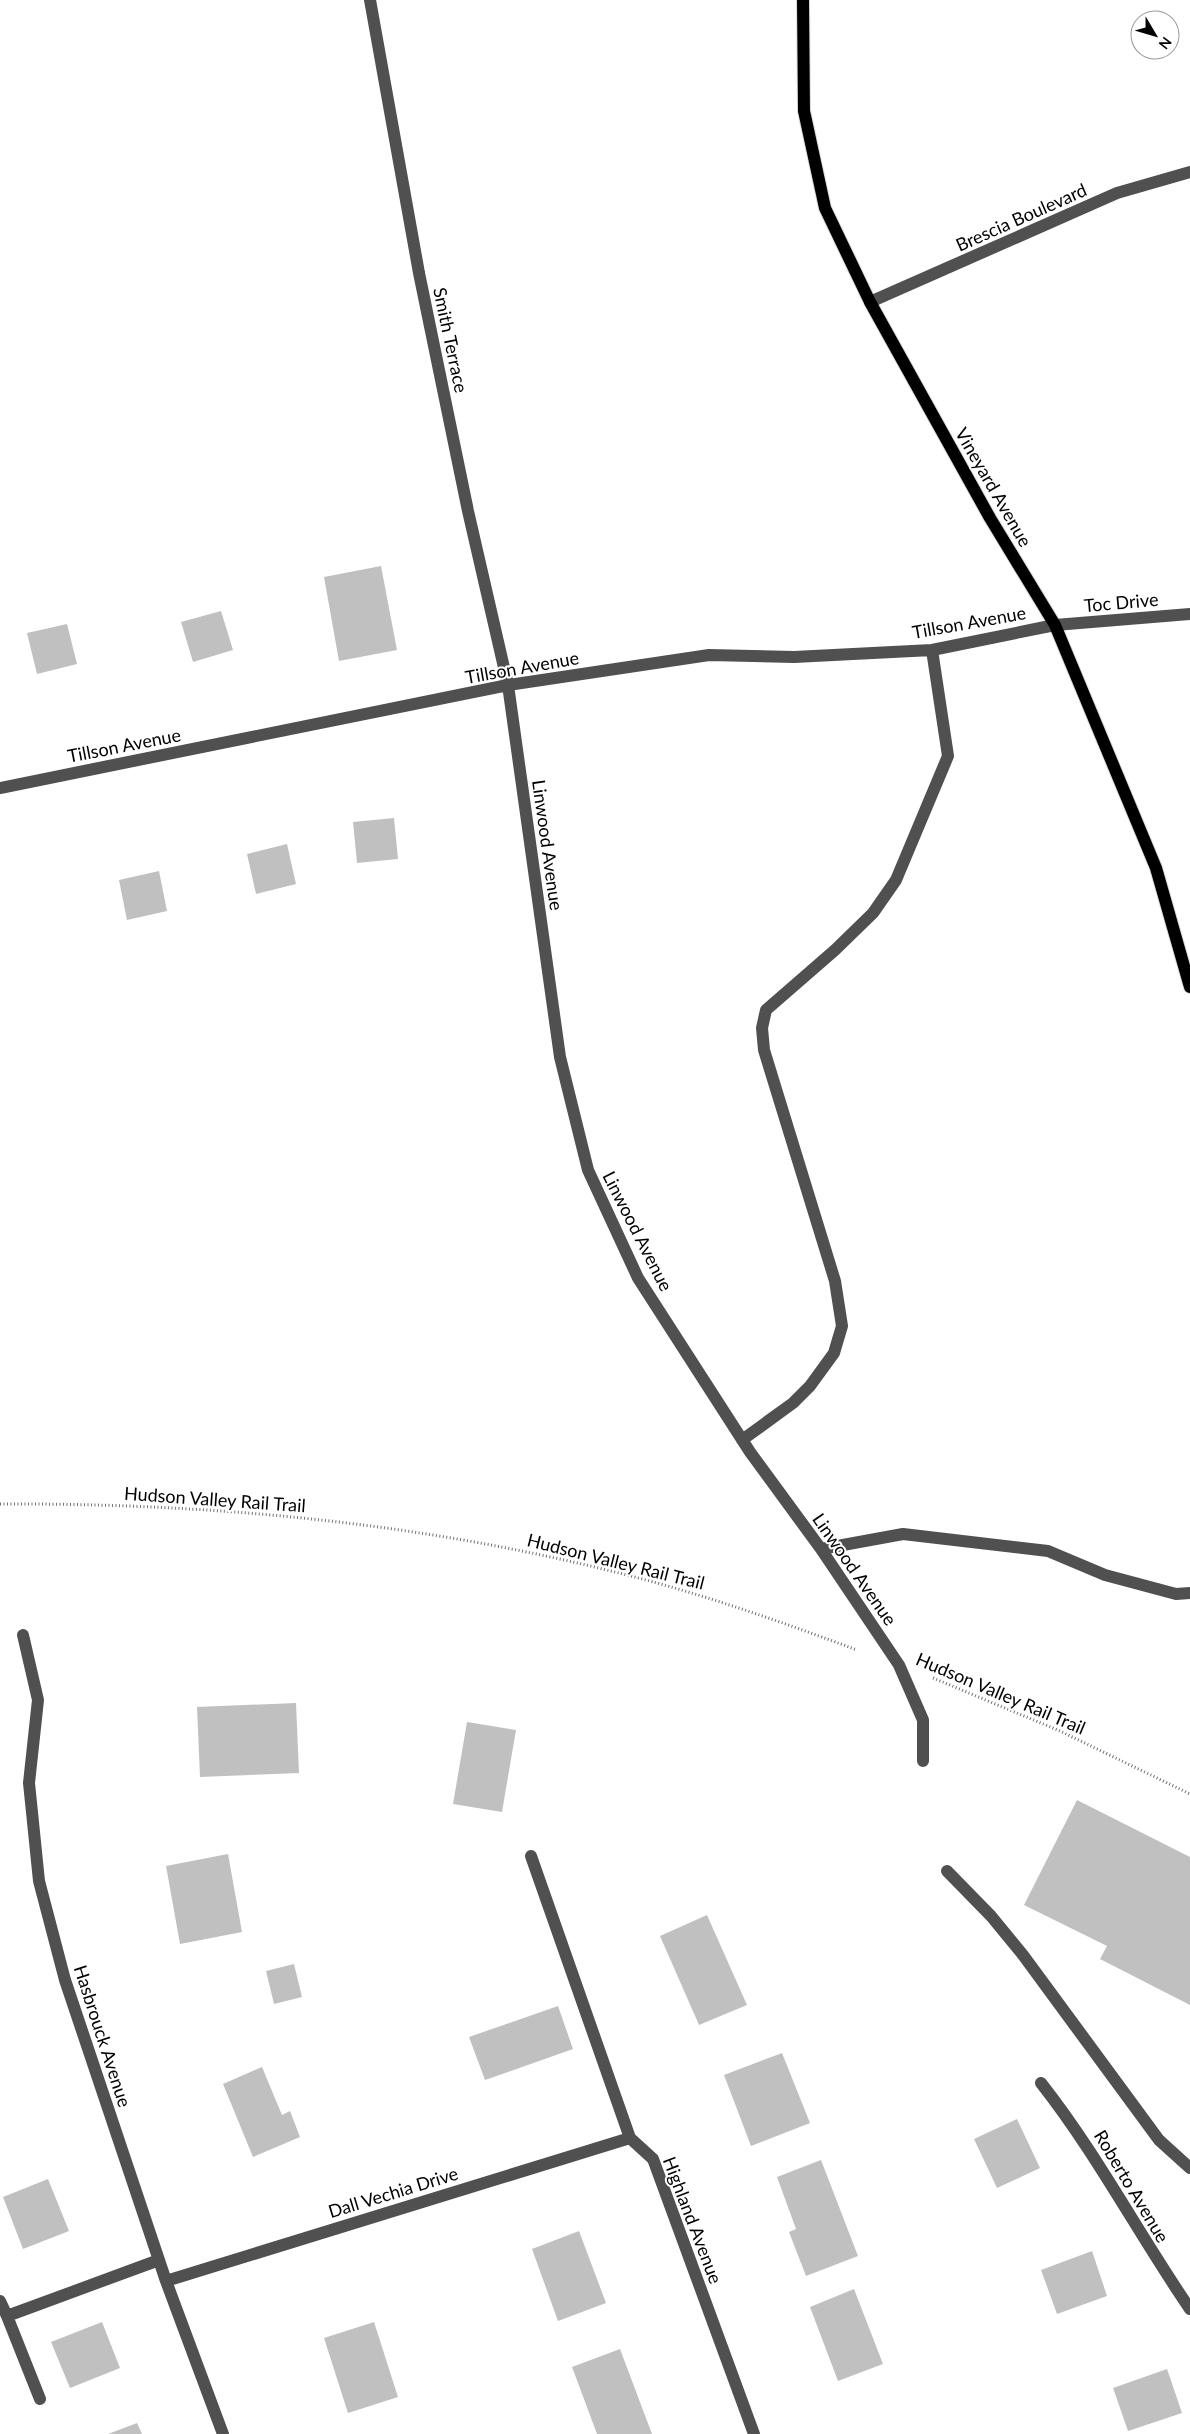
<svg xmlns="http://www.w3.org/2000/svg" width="1190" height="2434" viewBox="0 0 1190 2434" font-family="Lato,sans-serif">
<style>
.building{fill:#c0c0c0}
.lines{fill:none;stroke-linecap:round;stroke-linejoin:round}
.major-casing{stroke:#dbdbdb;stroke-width:14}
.path{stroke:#727272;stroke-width:3;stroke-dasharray:1 2.5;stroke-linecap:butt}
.minor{stroke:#505050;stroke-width:12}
.major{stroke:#000;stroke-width:12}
.labels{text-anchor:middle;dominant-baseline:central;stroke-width:4;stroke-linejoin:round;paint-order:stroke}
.street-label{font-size:18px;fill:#000;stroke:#fff}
</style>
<rect width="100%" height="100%" fill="#fff"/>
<path class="building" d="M381,566L397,650L339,661L324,577Z
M221,611L233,650L193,662L181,622Z
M67,624L77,664L37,674L27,633Z
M394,818L398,859L357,863L353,822Z
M287,844L296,884L256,894L247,854Z
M159,871L167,911L127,920L119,880Z
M296,1703L299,1773L200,1777L197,1707Z
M467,1722L516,1730L502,1812L453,1804Z
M1077,1800L1190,1857V2005L1100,1959L1107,1946L1024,1905Z
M228,1854L242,1932L180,1944L166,1866Z
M707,1915L747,2005L699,2025L660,1936Z
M294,1964L302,1997L274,2004L266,1971Z
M558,2006L573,2049L485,2080L469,2037Z
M782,2053L810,2123L751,2146L724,2075Z
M262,2067L282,2115L290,2111L300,2137L253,2157L223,2084Z
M1017,2119L1040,2168L997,2188L974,2139Z
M821,2160L858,2256L806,2276L789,2232L796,2229L777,2177Z
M48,2179L69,2231L23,2249L3,2197Z
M579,2231L606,2303L558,2321L532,2249Z
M1092,2251L1107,2296L1057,2314L1041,2270Z
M854,2289L883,2364L838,2381L810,2307Z
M102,2322L120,2368L70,2388L51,2342Z
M374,2322L398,2397L348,2413L324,2338Z
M620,2349L652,2434H597L572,2367Z
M1167,2369L1182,2413L1128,2431L1113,2388Z
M137,2423L142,2434H108Z"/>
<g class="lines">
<defs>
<path id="major" d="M803,0L804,111L825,208L870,302L990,518L1055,625L1156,868L1190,987"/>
</defs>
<use href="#major" class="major-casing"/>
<path class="path" d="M0,1504C208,1503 417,1522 619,1573C700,1593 779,1621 857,1650
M933,1678L1060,1731L1190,1794"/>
<path class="minor" d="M370,0L419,273L468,511L508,685L560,1057L588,1170L638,1278L750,1452L821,1549L899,1665L923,1720V1761
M870,302L1117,193L1190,172
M0,788L508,685L709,655L794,657L932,650L1055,625L1190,614
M742,1440L793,1403L810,1386L834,1353L842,1326L835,1281L764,1050L762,1028L766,1010L835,950L873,913L896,880L948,756L932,650
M821,1549L903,1534L1048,1551L1105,1575L1176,1594L1190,1593
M23,1635L38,1700L29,1783L39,1881L65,1980L166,2281L223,2434
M531,1856L630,2138L653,2159L754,2434
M947,1871L991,1916L1023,1955L1159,2140L1190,2168
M1041,2083C1097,2154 1139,2235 1190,2309
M166,2281L630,2138
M0,2301L7,2316
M40,2399L7,2316L159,2260"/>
<use href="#major" class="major"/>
</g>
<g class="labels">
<g class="street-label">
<text transform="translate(1021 217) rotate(-24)">Brescia Boulevard</text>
<text transform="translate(451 340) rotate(78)">Smith Terrace</text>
<text transform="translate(994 487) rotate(60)">Vineyard Avenue</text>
<text transform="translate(1121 602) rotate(-5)">Toc Drive</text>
<text transform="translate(969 622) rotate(-10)">Tillson Avenue</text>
<text transform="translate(522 667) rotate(-10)">Tillson Avenue</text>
<text transform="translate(124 745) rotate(-11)">Tillson Avenue</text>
<text transform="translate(548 845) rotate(82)">Linwood Avenue</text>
<text transform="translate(638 1231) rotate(63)">Linwood Avenue</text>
<text transform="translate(215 1499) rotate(4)">Hudson Valley Rail Trail</text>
<text transform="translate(616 1561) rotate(14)">Hudson Valley Rail Trail</text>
<text transform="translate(855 1569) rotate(55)">Linwood Avenue</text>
<text transform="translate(1001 1693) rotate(23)">Hudson Valley Rail Trail</text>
<text transform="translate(103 2036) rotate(72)">Hasbrouck Avenue</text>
<text transform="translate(1132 2186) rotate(59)">Roberto Avenue</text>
<text transform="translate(393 2192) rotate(-17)">Dall Vechia Drive</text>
<text transform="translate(693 2220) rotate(69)">Highland Avenue</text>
</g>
</g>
<g transform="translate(1155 35) rotate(128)"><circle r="24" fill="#ffffff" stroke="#999999"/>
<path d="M0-4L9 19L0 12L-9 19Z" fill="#000000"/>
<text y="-8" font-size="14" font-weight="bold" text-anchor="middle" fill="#000000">N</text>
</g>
</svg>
